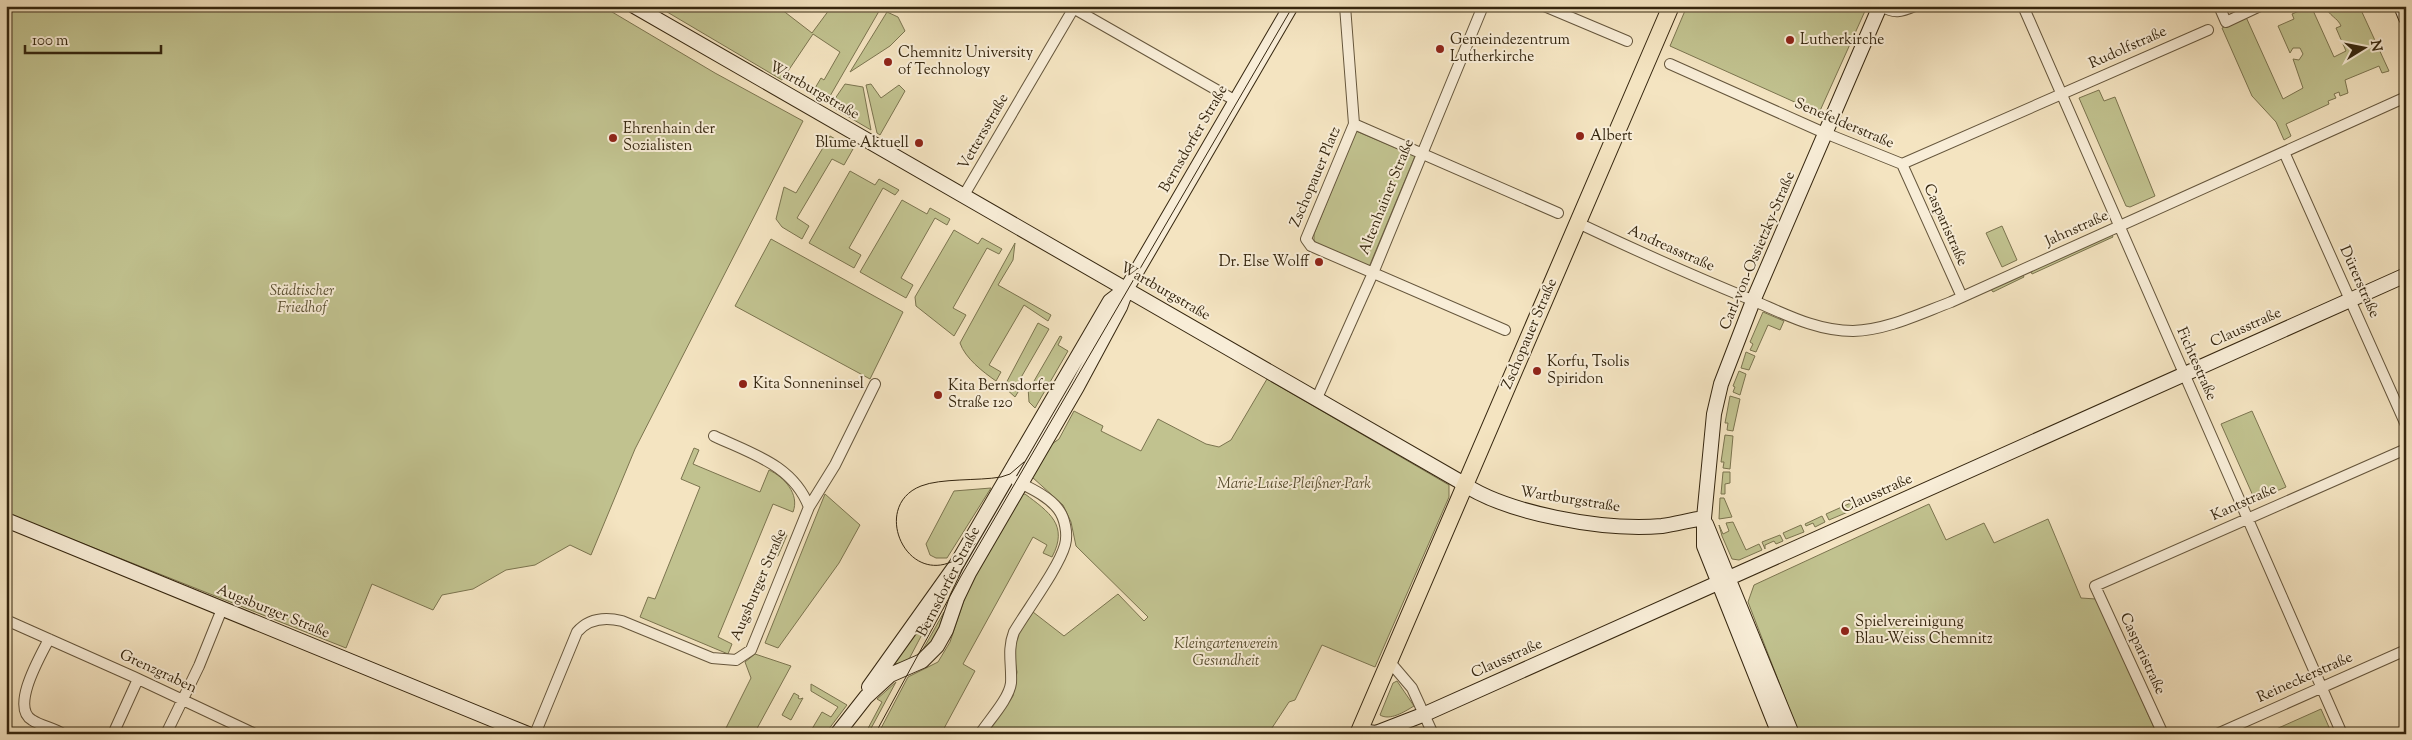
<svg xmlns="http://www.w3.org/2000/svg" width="2412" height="740" viewBox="0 0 2412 740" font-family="'Sorts Mill Goudy',serif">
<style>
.green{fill:#c1c28f;stroke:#7b744f}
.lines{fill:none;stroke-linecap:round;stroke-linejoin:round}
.street-casing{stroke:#65563c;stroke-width:12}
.secondary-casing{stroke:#35260f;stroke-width:16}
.primary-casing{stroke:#35260f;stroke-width:18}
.street{stroke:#f8edd7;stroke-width:10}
.secondary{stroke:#f8edd7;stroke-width:14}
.primary{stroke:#f4e4c1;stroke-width:16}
.tram{stroke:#35260f;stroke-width:1}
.poi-dot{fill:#8f2418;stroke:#f8edd7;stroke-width:2}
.labels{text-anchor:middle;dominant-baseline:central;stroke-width:4;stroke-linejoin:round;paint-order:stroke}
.poi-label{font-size:15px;fill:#35260f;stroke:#f8edd7;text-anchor:start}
.street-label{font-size:15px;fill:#35260f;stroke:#f8edd7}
.park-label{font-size:15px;font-style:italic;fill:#584d2f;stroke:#f8edd7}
</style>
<rect width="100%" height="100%" fill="#f4e4c1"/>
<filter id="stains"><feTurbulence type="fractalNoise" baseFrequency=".004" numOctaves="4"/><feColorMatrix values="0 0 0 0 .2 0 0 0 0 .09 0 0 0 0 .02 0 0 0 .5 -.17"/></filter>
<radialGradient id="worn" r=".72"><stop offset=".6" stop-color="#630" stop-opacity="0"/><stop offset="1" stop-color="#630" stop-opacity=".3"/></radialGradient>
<path class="green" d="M6,6H602L715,73L803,121L635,449L591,555L570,545L535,565L506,570L473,589L442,595L433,610L372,584L346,648L6,513Z
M657,6H777L812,33L832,6H882L826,103L811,95L821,78L824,80L840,52L813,34L782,80Z
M1687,6H1855L1865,11L1819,113L1670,46Z
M2311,6L2334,57L2346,51L2336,28L2341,26C2338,18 2329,16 2325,6H2353L2361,10L2389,71L2382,73L2379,66L2345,80L2348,93L2340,96L2339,92L2334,94L2336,98L2328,101L2329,104L2286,124L2291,136L2284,140L2276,122L2252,96L2222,28L2246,17L2283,99L2303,88L2293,59L2299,60L2303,54L2300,48H2293L2290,53L2278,26L2294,19L2292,14Z
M887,12L898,17L905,31L890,46L850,72Z
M845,84L863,87L871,130L830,106Z
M871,84L881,98L899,85L905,91L880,135L877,133L866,85Z
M2099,90L2104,101L2115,97L2155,196L2130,207L2126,206L2079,98Z
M1356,131L1415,156L1369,267L1317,245L1314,240V234Z
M830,136L853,149L844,165L832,159L797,218L809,226L802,239L782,227L776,219L784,187L796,193Z
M850,171L875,185L879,179L899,190L895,195L883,188L849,248L861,255L854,268L809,243Z
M902,200L927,214L930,208L950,219L947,225L935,218L901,278L913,285L906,298L860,272Z
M2002,226L2017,260L2002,267L1986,233Z
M954,230L978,244L982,238L1002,249L999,254L987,248L953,308L966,315L954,336L916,306L915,297Z
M2111,233L2113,237L2032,274L2030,270Z
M771,239L903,312L870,379L735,306Z
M1015,243L1013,260L998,285L1051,315L1048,321L1024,305L989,365L1001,372L996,381C983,372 965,358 960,343Z
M2022,273L2024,277L1993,292L1990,288Z
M1763,312L1784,321L1780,330L1768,325L1756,352L1750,350L1753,344L1750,342Z
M1038,323L1049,329L1019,381L1023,384L1015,397L1004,387Z
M1060,336L1062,337L1058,345L1068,351L1035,408L1029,402L1028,387L1030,388Z
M1746,352L1755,356L1749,370L1741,368Z
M1739,371L1746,374L1740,395L1733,392L1735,387L1733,386Z
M1267,379L1449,485V497L1375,667L1322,645L1295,700L1289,702L1268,734H985L1013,696L1017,672L1013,650L1019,633L1033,612L1064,636L1118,594L1144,621L1148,617L1076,546L1071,522L1063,505L1032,477L1049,446L1059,439L1074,411L1103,426L1101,431L1141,451L1158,419L1206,444L1219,447L1231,440Z
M1730,396L1740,399L1733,431L1727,430L1728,423H1725Z
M2252,411L2286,487L2258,499L2254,498L2221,424Z
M1725,435L1733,436L1730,469L1723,468L1724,462H1721Z
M694,448L699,450L693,464L760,492L769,470C784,477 800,494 793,512L773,504L718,637L732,644L728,654L640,617L648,597L655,599L700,487L681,479Z
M1723,472H1730V483L1725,484V494H1721Z
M991,488L947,558H936L930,555L926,544L954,491Z
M825,494L860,525L839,563L778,648L765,643Z
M1025,494C1049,512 1069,525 1052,557L1043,553L1047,545L1033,537L963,664L975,671L941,734H878L908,677L938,662L950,642L970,583L1020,495Z
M1720,498H1724L1732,517L1719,519Z
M1853,502L1855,509L1829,520L1826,514Z
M1929,504L1946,540L1984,523L1994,543L2048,519L2081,598L2096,599L2157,734H1799L1748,602L1754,585Z
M1822,516L1825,522L1815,527L1813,523L1806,526L1805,524Z
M1733,522L1746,550L1759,544L1762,550L1739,560L1732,559L1722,536L1719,525L1723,534L1729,531L1726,523Z
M1801,525L1804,532L1786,539L1783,533Z
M780,530L787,535L778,556L769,555Z
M1780,535L1783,541L1776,544L1774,541L1765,545V549L1762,542Z
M934,605L937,606L908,661L895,664L894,662Z
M944,612L936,637L921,653Z
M755,654L791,666L754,734H723L751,678L745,662Z
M1397,681L1414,706C1404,712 1390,721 1380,715L1393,683Z
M896,682L868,734H865L882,702L877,699Z
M811,684L847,705L825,734H809L822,712L831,717L838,707L811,691Z
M794,693L799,696L798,698L800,699L803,698L791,720L782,715Z
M2321,709L2332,734H2275L2274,730Z"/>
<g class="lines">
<defs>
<path id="street" d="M1345,6L1354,124L1306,239L1311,246L1505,330
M1544,6L1627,41
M1881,6C1894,14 1901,12 1915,6
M2023,6L2342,734
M2219,6L2226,22L2260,6
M1073,8L1236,101
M1670,64L1820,131L1902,164L2208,30
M1354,124L1558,213
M2284,152L2406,425
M1902,164L1962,297
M964,195L1075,6
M1578,223C1635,250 1693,276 1752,300C1785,314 1816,331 1853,331C1887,330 1919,314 1951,302L2406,97
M1317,398L1373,273L1483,6
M809,507L835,465L875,384
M6,620L134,677L255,734
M49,639C41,655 10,707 32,720C41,726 54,728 63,734
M1389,661L1412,688L1433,734
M113,734L138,679
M166,734L199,666L222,609
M535,734L577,632C589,618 605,617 622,621L712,658L736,660L751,650L809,507C793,465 752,454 714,436
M980,734C989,720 1009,699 1011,683C1012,664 1007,650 1014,632C1027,610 1059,567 1065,545C1068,534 1065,518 1058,509C1048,496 1030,488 1016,481
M2163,734L2095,586L2406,449
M2217,734L2406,650"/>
<path id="secondary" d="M634,6L1459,481C1505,514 1605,531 1662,526C1676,524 1690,520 1704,518
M2401,6L2406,18
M6,520L528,734
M1706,524L1792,734
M869,687L956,565L1110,301L1127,288
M1359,731L1376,733L1425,714L2406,275
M837,734L866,697L890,675L922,661L937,646L946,630L957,598L969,573L1077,387L1120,307L1127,288L1291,6
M1779,734L1704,546V518L1714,414L1721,384L1753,301L1880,6"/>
<path id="primary" d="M1358,734L1671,6"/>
</defs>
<use href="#street" class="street-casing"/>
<use href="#secondary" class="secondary-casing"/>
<use href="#primary" class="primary-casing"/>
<use href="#street" class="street"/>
<use href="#secondary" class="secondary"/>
<use href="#primary" class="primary"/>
<path class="tram" d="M975,544C916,609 864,508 921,486C941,478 978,481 1001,477L1010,474L1024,462
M875,734L961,576L1293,6"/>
</g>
<g class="poi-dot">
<circle cx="1790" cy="40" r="5"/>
<circle cx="1440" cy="49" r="5"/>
<circle cx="888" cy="62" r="5"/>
<circle cx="1580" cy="136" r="5"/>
<circle cx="613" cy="138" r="5"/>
<circle cx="919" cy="143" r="5"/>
<circle cx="1319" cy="262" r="5"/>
<circle cx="1537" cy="371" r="5"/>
<circle cx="743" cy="384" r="5"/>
<circle cx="938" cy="395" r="5"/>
<circle cx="1845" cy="631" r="5"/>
</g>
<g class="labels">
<g class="poi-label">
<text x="1450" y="40">Gemeindezentrum<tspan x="1450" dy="17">Lutherkirche</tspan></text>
<text x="1800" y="40">Lutherkirche</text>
<text x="898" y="53">Chemnitz University<tspan x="898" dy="17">of Technology</tspan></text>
<text x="623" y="129">Ehrenhain der<tspan x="623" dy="17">Sozialisten</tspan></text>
<text x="1590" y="136">Albert</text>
<text x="909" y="143" text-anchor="end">Blume Aktuell</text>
<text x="1309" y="262" text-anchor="end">Dr. Else Wolff</text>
<text x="1547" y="362">Korfu, Tsolis<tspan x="1547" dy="17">Spiridon</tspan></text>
<text x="753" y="384">Kita Sonneninsel</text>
<text x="948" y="386">Kita Bernsdorfer<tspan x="948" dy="17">Straße 120</tspan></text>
<text x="1855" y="622">Spielvereinigung<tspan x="1855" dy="17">Blau-Weiss Chemnitz</tspan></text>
</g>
<g class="street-label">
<text transform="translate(2128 48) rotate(-24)">Rudolfstraße</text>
<text transform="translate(814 91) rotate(30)">Wartburgstraße</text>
<text transform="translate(1844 124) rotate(23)">Senefelderstraße</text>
<text transform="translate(984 132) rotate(-60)">Vettersstraße</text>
<text transform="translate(1194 139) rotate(-60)">Bernsdorfer Straße</text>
<text transform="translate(1316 177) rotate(-67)">Zschopauer Platz</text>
<text transform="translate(1387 197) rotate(-68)">Altenhainer Straße</text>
<text transform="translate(1945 225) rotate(66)">Casparistraße</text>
<text transform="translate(2077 229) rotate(-24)">Jahnstraße</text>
<text transform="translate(1671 249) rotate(24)">Andreasstraße</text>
<text transform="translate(1758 251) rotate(-67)">Carl-von-Ossietzky-Straße</text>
<text transform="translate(2359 282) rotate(66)">Dürerstraße</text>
<text transform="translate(1165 292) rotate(30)">Wartburgstraße</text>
<text transform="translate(2246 328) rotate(-24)">Clausstraße</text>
<text transform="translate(1530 334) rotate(-67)">Zschopauer Straße</text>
<text transform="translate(2196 364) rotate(66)">Fichtestraße</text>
<text transform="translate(1877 494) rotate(-24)">Clausstraße</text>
<text transform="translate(1570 500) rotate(9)">Wartburgstraße</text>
<text transform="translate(2244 503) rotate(-24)">Kantstraße</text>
<text transform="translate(949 582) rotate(-63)">Bernsdorfer Straße</text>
<text transform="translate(759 585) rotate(-67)">Augsburger Straße</text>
<text transform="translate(273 612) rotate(22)">Augsburger Straße</text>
<text transform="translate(2142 654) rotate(65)">Casparistraße</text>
<text transform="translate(1507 659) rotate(-24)">Clausstraße</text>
<text transform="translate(158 672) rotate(25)">Grenzgraben</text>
<text transform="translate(2305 678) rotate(-24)">Reineckerstraße</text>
</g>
<g class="park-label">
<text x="302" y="291">Städtischer<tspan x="302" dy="17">Friedhof</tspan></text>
<text x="1294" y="484">Marie-Luise-Pleißner-Park</text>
<text x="1226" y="644">Kleingartenverein<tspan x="1226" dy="17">Gesundheit</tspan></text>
</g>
</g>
<rect width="2412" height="740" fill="none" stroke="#f4e4c1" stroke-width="25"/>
<rect x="8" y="8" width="2397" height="725" fill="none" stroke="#35260f" stroke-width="2.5"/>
<rect x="12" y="12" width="2387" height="715" fill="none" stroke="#35260f"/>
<g transform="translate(2364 48) rotate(80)" stroke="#f8edd7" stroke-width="4" paint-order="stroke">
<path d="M0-4L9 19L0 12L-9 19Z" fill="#35260f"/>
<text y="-8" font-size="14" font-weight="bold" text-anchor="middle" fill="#35260f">N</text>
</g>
<path d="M25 45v8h136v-8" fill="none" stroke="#35260f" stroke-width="2.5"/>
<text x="32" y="45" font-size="15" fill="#35260f" stroke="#f8edd7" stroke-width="4" paint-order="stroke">100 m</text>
<rect width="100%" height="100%" filter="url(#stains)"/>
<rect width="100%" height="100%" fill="url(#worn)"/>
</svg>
